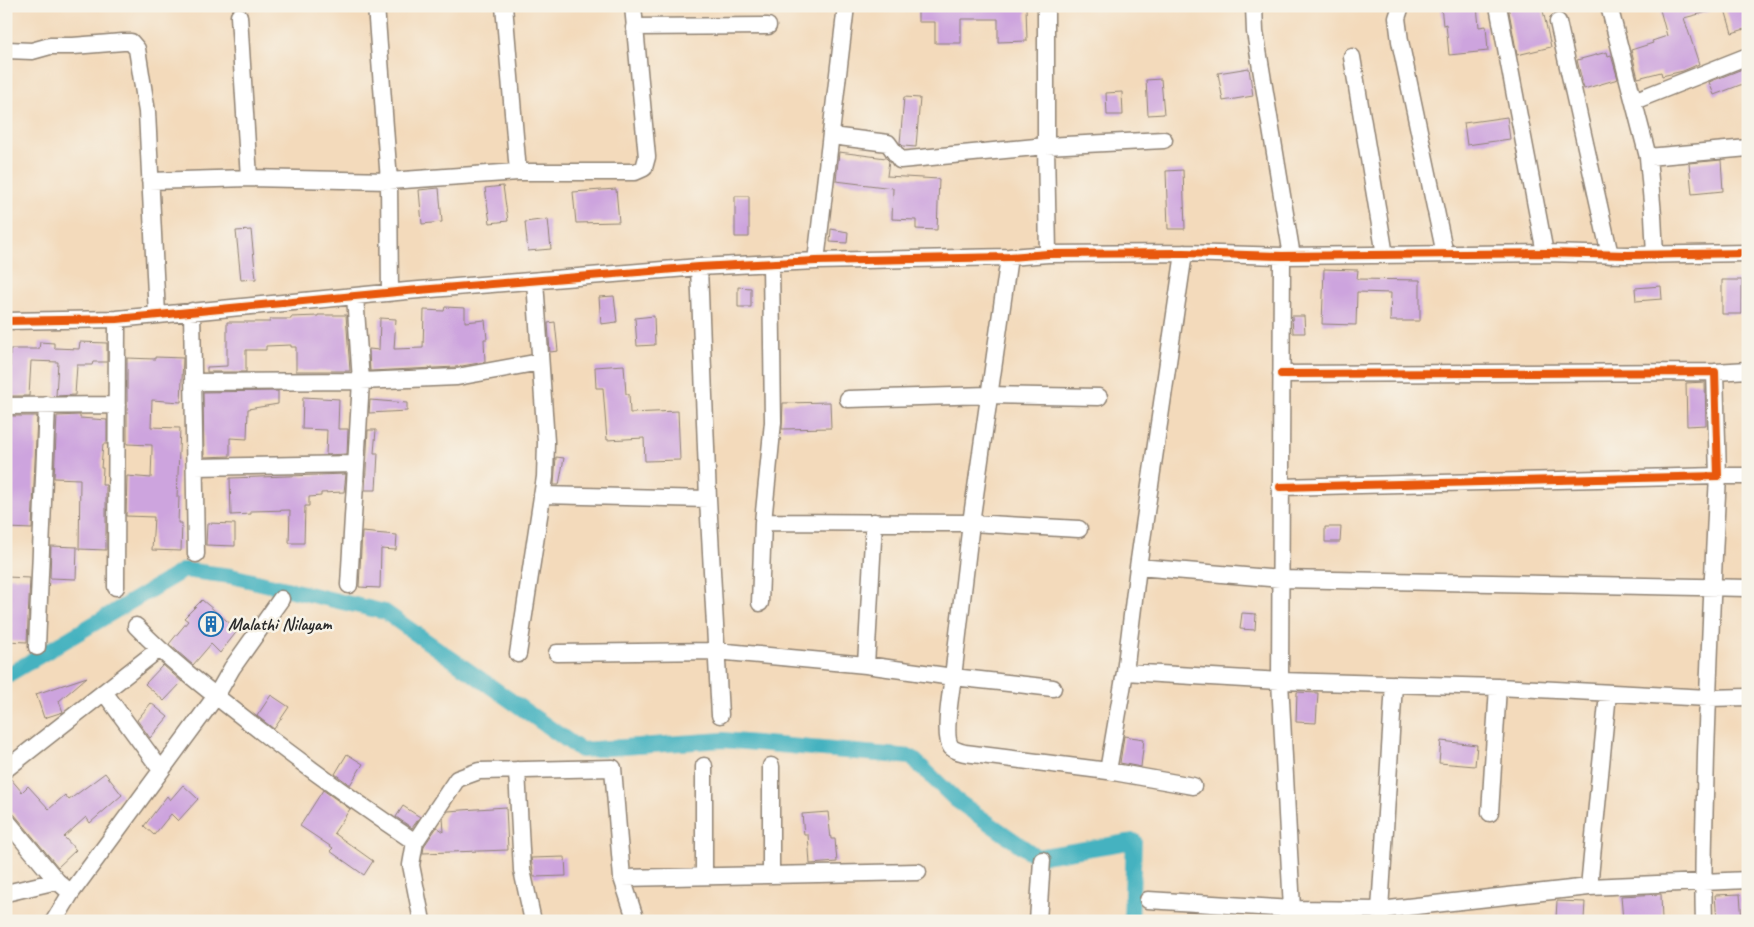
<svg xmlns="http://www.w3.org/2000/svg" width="1754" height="927" viewBox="0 0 1754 927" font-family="Caveat,sans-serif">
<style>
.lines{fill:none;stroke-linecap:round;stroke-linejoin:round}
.canal{stroke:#44b2c0;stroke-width:16}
.building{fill:#cda4de}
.minor-casing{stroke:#8f8273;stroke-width:19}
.minor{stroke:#fff;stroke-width:16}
.cycleway-casing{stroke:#f7f3e8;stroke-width:11}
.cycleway{stroke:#e8590c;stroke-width:8}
.labels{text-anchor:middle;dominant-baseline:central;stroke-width:5;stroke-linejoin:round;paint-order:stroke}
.poi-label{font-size:18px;font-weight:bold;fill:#2b2b2b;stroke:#f7f3e8;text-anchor:start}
</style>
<rect width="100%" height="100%" fill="#f7f3e8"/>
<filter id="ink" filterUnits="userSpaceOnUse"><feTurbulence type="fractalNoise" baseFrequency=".02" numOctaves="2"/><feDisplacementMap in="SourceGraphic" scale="10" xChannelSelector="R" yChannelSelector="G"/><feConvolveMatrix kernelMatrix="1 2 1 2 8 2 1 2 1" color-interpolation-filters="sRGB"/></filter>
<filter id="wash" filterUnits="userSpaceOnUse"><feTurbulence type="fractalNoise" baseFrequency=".0096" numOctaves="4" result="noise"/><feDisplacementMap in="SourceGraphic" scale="20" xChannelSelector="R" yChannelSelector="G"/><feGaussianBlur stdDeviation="1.12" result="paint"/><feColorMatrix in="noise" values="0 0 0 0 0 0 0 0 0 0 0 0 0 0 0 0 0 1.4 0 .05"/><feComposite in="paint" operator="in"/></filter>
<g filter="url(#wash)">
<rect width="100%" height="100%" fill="#f3dabb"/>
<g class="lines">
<path class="canal" d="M6,676L184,570L231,576L385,612L581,750L723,740L911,757L956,800L1037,857L1134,841L1131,921"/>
</g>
<g id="blocks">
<path class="building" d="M918,6H1026L1027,41L998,42V19H961V43H935V22H918Z
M1441,6H1477L1479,27L1486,26L1488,51L1449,55L1446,24L1443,25Z
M1508,6H1542L1551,47L1517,55Z
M1659,6H1711V11L1684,18L1699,64L1683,71L1662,76L1661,72L1638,78L1631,50L1653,43L1652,41L1667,36Z
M1724,6H1748V28L1732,33Z
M1607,52L1608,56L1611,55L1618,79L1584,89L1577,60Z
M1249,68L1253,96L1223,101L1218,73Z
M1745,68L1748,76V82L1714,95L1709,82Z
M1161,79L1164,114L1148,115L1146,80Z
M1122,92L1123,115H1107L1106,93Z
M904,97L920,98L916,147L903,146L900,143Z
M1507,117L1510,139L1467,145L1464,123Z
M839,152L886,158L889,161L887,176L939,179L937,230L916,229V220L892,219L893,188L836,181Z
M1721,160L1723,191L1692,194L1689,163Z
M1183,170L1185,229H1168L1166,171Z
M503,186L508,221L490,223L485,188Z
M439,188L442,222L422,224L419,190Z
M616,189L619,222L576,223L573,192Z
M735,196H749V237H735Z
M548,219L551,249L528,251L525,222Z
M831,229L848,232L847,243L830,242Z
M251,230L256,279L241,280L236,231Z
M1324,269L1358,270L1357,279L1420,280V321H1390L1391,293L1357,292L1356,325L1322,324Z
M1722,280H1742V314H1722Z
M1661,286L1662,299L1636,301L1635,288Z
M738,287L751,288V307H738Z
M614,296L617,322L601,324L599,297Z
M445,307L465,308V322L485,320L487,339H484L485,362L456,367L370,371L369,349L379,350L380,318L396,319L394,349L423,348L424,310L444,311Z
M318,315H346L350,371H296V347H291V345L266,346V350H246V372H207V367L227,366V322H270V319H291V317L318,316Z
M654,316L655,345L637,346L635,318Z
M1292,316H1304L1305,333H1293Z
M555,322L558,351L550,352L548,323Z
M40,342L54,343V348L79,349L80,342L107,343V362H93L92,365H77L75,395L56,396L58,362L31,361L29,396H6V374H10V349H39Z
M155,357L183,358L181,402L152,400L151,427L180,428L177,497H179L178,523H182L181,551L152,550L154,517L126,516L127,476L151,478L152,449V445L127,444V358L155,359Z
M624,365L626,394H629L630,413L678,411L680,460L645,461L644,438L607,440L603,388H596L595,367Z
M1705,382L1706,425L1687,426L1686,383Z
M278,391V404L248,409L247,439L230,438V456L204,457L203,392Z
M303,397L339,399L338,429H348L347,454L326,455L327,430L302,429Z
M370,400L407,403V411L369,413Z
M830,402L831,428L782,429L783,403Z
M80,415V418L107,420V444H103L101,468H103L102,485H106V550L79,549L80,479L54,478L57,416Z
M10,416H37L32,529L8,528L9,505H6V440H9Z
M368,430H376L374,453H378L376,490H365Z
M556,457L564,458L559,485H554Z
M346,474L344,492L321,493V496L309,497V506H305L304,543H289L290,510L251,511V514L231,515L230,478Z
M207,523L235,524V546L206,545Z
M1325,527H1341L1340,542H1325Z
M362,532L397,535L396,550L381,549L380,588L359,587Z
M51,546L77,547L76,579L50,578Z
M6,577L30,578L27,642L6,641Z
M202,600L238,630L220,653L211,644L193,665L169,644L188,621L184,618Z
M1242,613L1256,614L1255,630L1240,629Z
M163,665L182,682L164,701L145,684Z
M87,677L59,701L63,712L44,718L36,694Z
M1297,692L1318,693L1316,723L1296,722Z
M271,695L289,707L274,729L257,716Z
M151,703L168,717L150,738L137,720Z
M1124,736L1144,739L1141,767L1120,763Z
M1441,741L1477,745L1475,766L1439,763Z
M347,754L363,764L350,785L335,774Z
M105,773L122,795L90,823L86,817L64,837L76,850L58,867L14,814L6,809V779L10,778L22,792L28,786L49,809L65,795L69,800Z
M183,785L198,799L178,821L171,814L154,835L144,826L167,796L170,800Z
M323,790L350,809L334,833L373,861L364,875L330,851L333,848L300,826Z
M403,806L420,817L412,828L396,817Z
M506,807L508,850L423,853L424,846L437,827L444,832L443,818L448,811Z
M828,812L831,839H835L837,862L810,864L808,835H804L802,814Z
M565,857L566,876L534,877L531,858Z
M1661,894L1662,921H1623L1621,896Z
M1740,894L1742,921H1717L1715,895Z
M1557,901L1585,902L1584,919L1556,918Z"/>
</g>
</g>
<g filter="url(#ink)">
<use href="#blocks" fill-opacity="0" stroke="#8f8273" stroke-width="1"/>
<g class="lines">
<defs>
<path id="minor" d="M376,6L389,181L390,293
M504,6L518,172
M1254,6L1255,32L1292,256
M1401,6L1397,18L1400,41L1445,254
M1498,6L1545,253
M1609,6L1648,157L1653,215L1655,255
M239,16L249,178
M1558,22L1610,255
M634,27L768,26
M6,50L32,51L50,46H73L123,42H131L137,49L147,112L157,315
M1352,57L1385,255
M1634,101L1748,56
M831,136L888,143L900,160L1046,146V6
M1648,157L1748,148
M150,181L249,178L389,181L518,172H635L644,168L647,157L633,6
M1184,253L1138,567L1125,672L1108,771L1193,786
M1048,254L1046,146L1164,140
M1282,256L1280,681L1292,909
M816,261L846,6
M192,311L196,554
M6,321L117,319L407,291L699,267L816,261L1009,257L1048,254L1184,253L1282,256L1545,253L1628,255L1748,253
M1715,372L1748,370
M193,382L361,381L457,377L540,362
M848,399L989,395L1099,397
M6,406L117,405
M195,467L356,464
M1280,487L1718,476L1715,372L1281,374
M542,495L708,499L699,267
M708,499L720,715
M763,522L971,523L1079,529
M1138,567L1280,579L1748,588
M349,585L361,381L355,296
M116,587L117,319
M760,603L763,522L773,422L771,264
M136,626C168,659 204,687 240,715C297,760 355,802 415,842
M37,647L47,405
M557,653L716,651L866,665L953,677L971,523L1009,257
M518,654L545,477L546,442L535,281
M866,665L874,522
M1125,672L1280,681L1498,687L1708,698L1748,697
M1394,684L1380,910L1589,887
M1053,688L953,677C951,691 943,737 951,747C955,751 961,752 965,753L1108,771
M104,692L161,770
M1608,693L1589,887L1748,880
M771,766V874
M6,769L159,649
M517,770L522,870L533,921
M1490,813L1498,687
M6,820L57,881L71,893
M704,876V766
M6,893L57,881
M1148,900L1292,909L1380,910L1381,921
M54,921L71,893L216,696L232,668L281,599
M422,921L411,865L415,842L457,779L479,771L613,768L622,878
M636,921L622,878L918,872
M1038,921L1042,860
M1704,921C1702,865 1705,809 1706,754C1709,661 1713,569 1718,476H1748"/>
</defs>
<use href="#minor" class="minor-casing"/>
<use href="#minor" class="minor"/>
<defs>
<path id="cycleway" d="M6,321L117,319L407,291L699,267L816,261L1009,257L1048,254L1184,253L1282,256L1545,253L1628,255L1748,253
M1280,487L1718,476L1715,372L1281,374"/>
</defs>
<use href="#cycleway" class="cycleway-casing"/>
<use href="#cycleway" class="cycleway"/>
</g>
</g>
<defs>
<symbol id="building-ring" viewBox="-11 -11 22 22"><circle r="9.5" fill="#f7f3e8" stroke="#1f6fb2" stroke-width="1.5"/><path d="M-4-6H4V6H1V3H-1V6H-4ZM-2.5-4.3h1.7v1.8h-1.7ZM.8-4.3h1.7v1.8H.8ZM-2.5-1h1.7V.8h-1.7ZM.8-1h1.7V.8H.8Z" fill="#1f6fb2"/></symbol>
</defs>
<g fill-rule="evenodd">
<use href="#building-ring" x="197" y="610" width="28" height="28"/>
</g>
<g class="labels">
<g class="poi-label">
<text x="228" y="624">Malathi Nilayam</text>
</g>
</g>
<rect width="1754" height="927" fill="none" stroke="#f7f3e8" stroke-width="25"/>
</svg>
